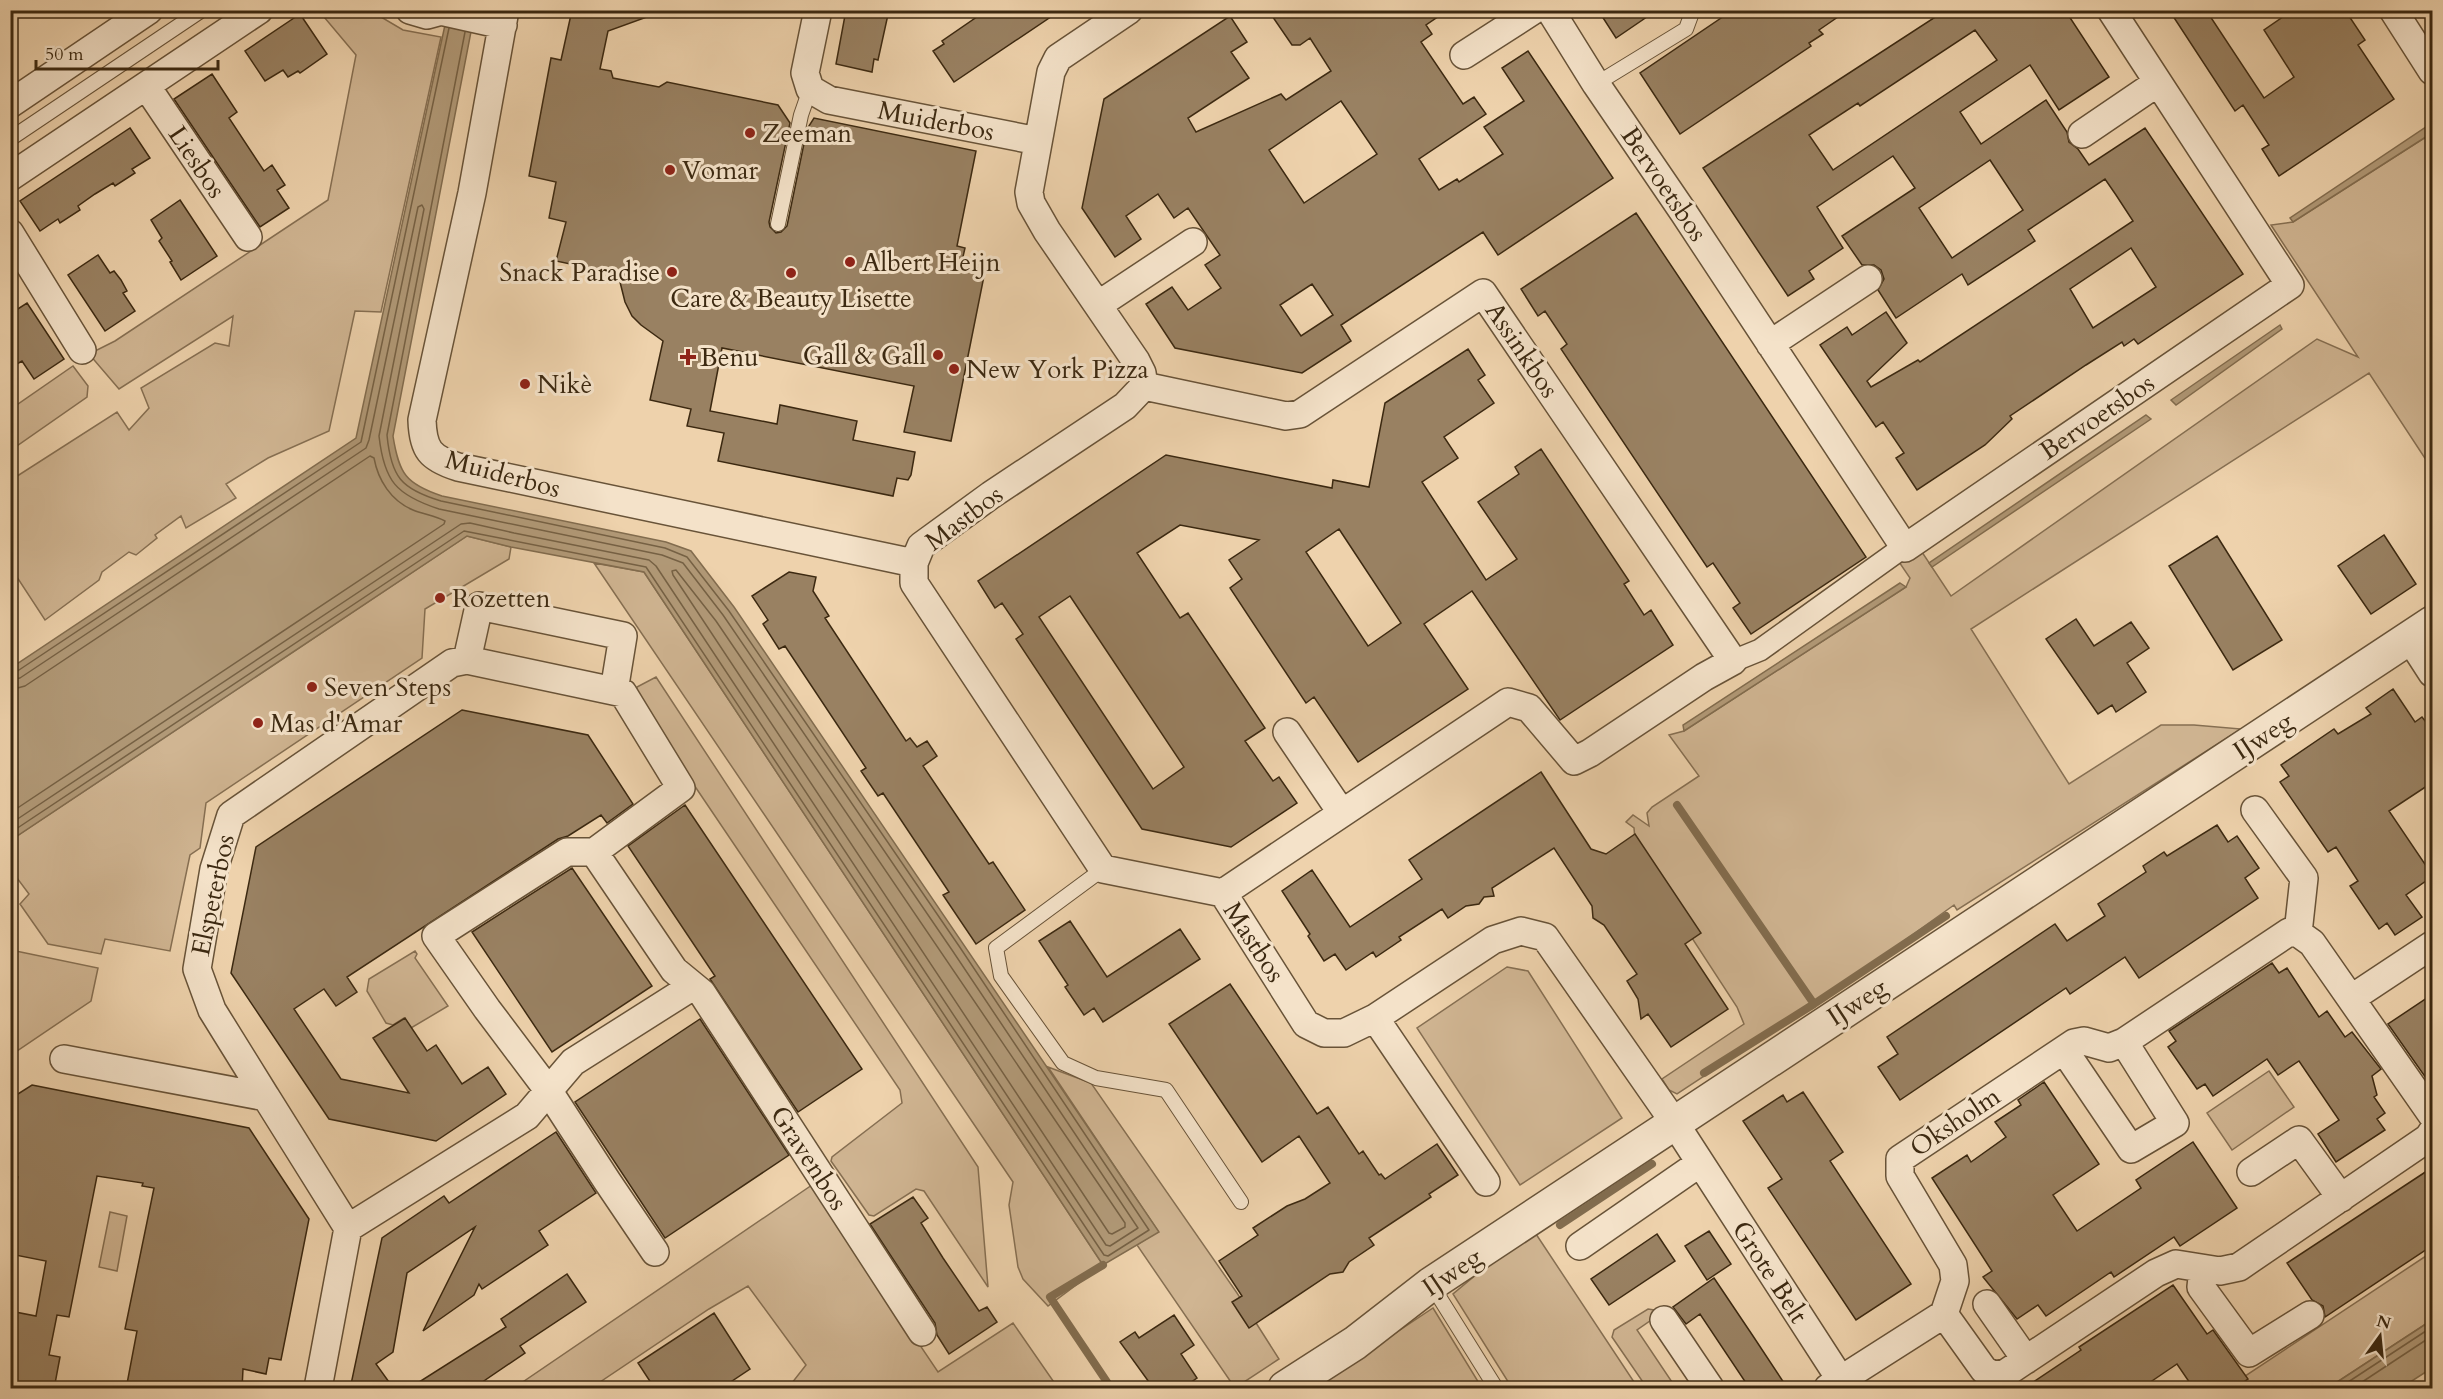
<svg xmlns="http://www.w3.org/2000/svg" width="2443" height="1399" viewBox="0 0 2443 1399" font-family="Cardo,serif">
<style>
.green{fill:#d0b592;stroke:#866f52;stroke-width:1.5}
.water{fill:#b19977;stroke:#826c4e;stroke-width:1.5}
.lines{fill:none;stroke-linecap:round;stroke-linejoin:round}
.shore{stroke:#766144;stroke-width:1.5}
.stream{stroke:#826c4e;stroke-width:8}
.building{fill:#998162;stroke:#3c2911;stroke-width:1.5;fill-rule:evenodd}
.service-casing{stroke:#685338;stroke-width:16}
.pedestrian-casing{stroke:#685338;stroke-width:24}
.minor-casing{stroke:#685338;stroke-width:30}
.tertiary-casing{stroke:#685338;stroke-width:36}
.service{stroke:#f4e2c9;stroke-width:14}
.pedestrian{stroke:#f4e2c9;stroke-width:21}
.minor{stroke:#f4e2c9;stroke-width:27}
.tertiary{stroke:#f4e2c9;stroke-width:33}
.poi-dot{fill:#8f2418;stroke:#f4e2c9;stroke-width:2}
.labels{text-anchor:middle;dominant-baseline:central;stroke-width:6;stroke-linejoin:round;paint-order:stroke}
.street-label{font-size:26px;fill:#3c2911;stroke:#f4e2c9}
.poi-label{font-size:26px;fill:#3c2911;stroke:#f4e2c9;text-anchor:start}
</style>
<rect width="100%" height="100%" fill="#eed2ac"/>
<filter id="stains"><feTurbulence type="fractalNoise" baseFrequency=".00333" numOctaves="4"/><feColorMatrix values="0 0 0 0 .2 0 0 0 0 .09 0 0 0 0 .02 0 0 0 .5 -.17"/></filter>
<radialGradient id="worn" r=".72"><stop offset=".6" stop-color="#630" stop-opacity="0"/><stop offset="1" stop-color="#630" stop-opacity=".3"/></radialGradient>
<path class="green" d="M319,11H371L403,30L441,37L381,312L355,311L329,431L268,458L226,484L236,498L186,528L181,516L155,535L157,538L136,555L129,552L102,572L99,580L45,620L11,568V480L117,412L129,430L149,408L141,388L215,343L229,346L233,316L119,389L89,354L115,341L328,200L356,55Z
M2432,133V469L2369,373L1971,629L2069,784L2161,725H2194L2241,729L1957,910L1954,905L1838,988L1677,1094L1669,1090L1662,1079L1744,1024L1737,1007L1632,846L1635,840L1634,828L1626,822L1633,815L1649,826L1647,813L1652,807L1699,776L1669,735L1684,731L1906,587L1910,578L1897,559L1918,546L1951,596L2317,339L2358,357L2271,225L2293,222Z
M73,366L88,386L87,397L11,450V409Z
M467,536L511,547L509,559L425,609L422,658L206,803L200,848L190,855L170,951L105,939L101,954L48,944L20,904L29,894L11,870V840Z
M594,563L644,572L1103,1265L1048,1306L1023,1279L1018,1267L1009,1205L1013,1182Z
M656,677L978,1167L988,1287L924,1191L916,1189L874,1216L869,1215L831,1161L832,1157L902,1103L900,1090L692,782L637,692V687Z
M11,950L98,968L91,1001L11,1055Z
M415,951L417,954L415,958L448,1006L411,1028L404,1018L393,1025L386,1023L367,991L369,979Z
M1507,967L1528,971L1622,1118L1520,1185L1417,1028Z
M1048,1067L1091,1083L1237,1293L1279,1359L1235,1388L1137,1245L1158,1231Z
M2269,1071L2294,1107L2232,1150L2207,1113Z
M812,1185L938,1372L1013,1323L1058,1388H788L806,1365L748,1286L709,1309L591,1388H514Z
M110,1212L127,1216L117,1271L99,1267Z
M1532,1228L1638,1388H1512L1453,1294Z
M2432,1252V1320L2328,1388H2227Z
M1433,1308L1482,1388H1313Z
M1648,1309L1654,1310L1657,1316L1637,1330L1676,1388H1647L1612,1337L1614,1330Z"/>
<path class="water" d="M448,11H475L393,436C399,474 406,484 442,496L666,542L691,551L734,607L1159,1232L1103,1265L644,572L511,547L467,536L11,840V668L356,438Z
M2432,123V133L2293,222L2290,218Z
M2280,325L2282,329L2176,405L2171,400Z
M2146,415L2151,419L1932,567L1929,563Z
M1900,583L1906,587L1684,731L1683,725Z
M2432,1320V1368L2401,1388H2328Z"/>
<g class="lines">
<path class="shore" d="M676,570L716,621L1125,1223V1227L1112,1234L1109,1233L673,575L672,571Z
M10,673L16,672L361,442L449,28
M10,680L20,678L366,448L369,440L418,207L422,205L424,209L379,436C384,481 396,495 439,509L662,555L683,563L723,615L952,950L1138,1228L1110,1246L1106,1245L656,566L649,560L514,533L470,523L461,524L10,824
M10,690L25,686L370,456L374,458C378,480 391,501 413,510C423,514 435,516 445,521L444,524L10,813
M10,833L464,531L646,567L1104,1255L1108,1256L1149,1230L959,946L729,611L687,557L665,548L441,501C401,489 391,477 387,435L465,32
M2339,1388L2432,1327
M2353,1388L2432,1336"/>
<path class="stream" d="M1677,805L1814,1004L1704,1073
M1814,1004L1946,916
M1560,1225L1652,1164
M1103,1265L1050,1297L1111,1388"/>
</g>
<path class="building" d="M572,10H658V13L608,31L600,69L611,71L613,78L659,87L667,82L778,105L790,123L769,222L770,227L776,233L781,232L787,226L807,129L814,118L976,151L957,246L965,248L962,261L986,266L951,441L904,432L914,386L722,348L710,411L777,424L780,405L857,421L853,440L915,452L911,475L908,480L897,478L893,496L718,461L724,433L687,426L691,409L650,400L663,341L641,325L632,316L625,302L618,274L556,261L566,222L549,218L556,182L529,176L551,58L561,60Z
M846,10H889L878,60L874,59L872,72L836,64Z
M987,10H1061L954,82L933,51L944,44L942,41Z
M1268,10H1448L1426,25L1432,34L1421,42L1463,104L1474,97L1486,114L1419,159L1439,190L1457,179L1459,182L1503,154L1484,127L1524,101L1502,68L1528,51L1613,178L1498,255L1483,232L1341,325L1351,341L1302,373L1175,348L1146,304L1172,287L1188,310L1221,288L1205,265L1220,255L1188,208L1174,218L1158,194L1126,216L1141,239L1115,257L1082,208L1104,99L1230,16L1247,42L1231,52L1249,78L1188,118L1196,132L1281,94L1286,100L1331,71L1310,38L1300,45H1292ZM1341,101L1377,154L1304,203L1269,150ZM1312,284L1333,315L1301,336L1280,305Z
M1598,10H1657L1616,38Z
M1733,10H1848L1819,30L1823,34L1809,43L1811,46L1680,134L1640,73Z
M1946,10H2065L2109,77L2059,110L2030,65L1960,112L1981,144L2046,100L2067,132L2069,142L2078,149L2089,165L2145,128L2243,274L2138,344L2134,339L2124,346L2122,342L2086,365L2010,416L2012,419L1985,445L1917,490L1896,458L1904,453L1883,422L1876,427L1820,345L1847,327L1852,335L1886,312L1907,343L1867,381L1871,387L1918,360L1920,362L2133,221L2116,195L2105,179L2028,230L2035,241L1968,285L1962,274L1896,318L1878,290L1884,279L1881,270L1874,265H1862L1842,236L1915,188L1893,156L1817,207L1843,248L1809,271L1814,279L1788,296L1703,168ZM1975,30L1997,60L1833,170L1809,135L1858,103L1860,106ZM1990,160L2023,210L1952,258L1919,208ZM2131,248L2156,287L2093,328L2070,289Z
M2169,10H2206L2264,98L2294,77L2264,30L2293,10H2345L2365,40L2358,45L2394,99L2279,176L2262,149L2269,145L2243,105L2235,111Z
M300,14L327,54L300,73L298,71L288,77L283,70L265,81L245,51Z
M212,74L237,112L229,118L264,171L272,165L285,185L277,190L289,208L260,227L174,99Z
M130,128L150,158L132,169L135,173L115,186L113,183L95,194L78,206L80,210L60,223L58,219L40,231L20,201Z
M180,200L217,256L181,280L170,262L172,261L159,241L162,238L151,220Z
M1636,213L1866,557L1751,634L1733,608L1740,603L1713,563L1707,567L1561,349L1567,344L1545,311L1538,316L1521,289Z
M98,255L110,273L114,271L121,280L127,291L123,293L135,311L105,331L68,275Z
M27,303L64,359L34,379L22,361L10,368V314Z
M1468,349L1485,375L1478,380L1494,403L1444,437L1458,458L1422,482L1486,580L1517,559L1478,502L1519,474L1515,467L1541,449L1629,581L1624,584L1644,615L1651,610L1673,645L1560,720L1472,591L1424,624L1468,689L1358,762L1314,697L1306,703L1230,588L1242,579L1229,560L1259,540L1180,525L1137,553L1180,618L1188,613L1265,728L1245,741L1273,781L1279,777L1297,803L1231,847L1142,829L1016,639L1023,634L1002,603L995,608L978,581L1166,455L1332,488L1333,480L1369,487L1385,403ZM1339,529L1401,623L1368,646L1306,552ZM1070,596L1184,767L1153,789L1039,617Z
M2384,535L2416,584L2371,614L2338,566Z
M2217,536L2282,640L2233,670L2169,566Z
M789,572L816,577L813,591L829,616L825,618L906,741L910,738L917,747L927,741L937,756L923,766L989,864L993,862L1025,910L976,944L943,895L949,892L883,793L878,796L861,771L866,768L785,646L779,649L763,624L768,620L752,596Z
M2076,619L2094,646L2131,622L2149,648L2127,663L2146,692L2116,712L2112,705L2098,714L2046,639Z
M2393,689L2415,722L2422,717L2433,731V782L2389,811L2433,876L2406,895L2422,917L2395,935L2387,923L2379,929L2350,886L2358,881L2336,847L2328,852L2280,782L2289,776L2281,765L2334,729L2338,734L2371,714L2366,708Z
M462,710L588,735L633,804L607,823L601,815L568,836L558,839L347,977L357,992L336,1006L324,989L294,1009L341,1079L409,1093L373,1038L405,1018L427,1051L436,1045L462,1084L488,1067L506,1094L436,1141L329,1119L231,973L256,847Z
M1541,772L1591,849L1606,854L1635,834L1701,933L1685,944L1728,1009L1671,1047L1648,1014L1641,1019L1638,999L1627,981L1637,974L1604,925L1593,918L1592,906L1554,848L1492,888L1494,896L1484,897L1479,904L1466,906L1448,918L1442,909L1399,937L1401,940L1376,957L1373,952L1346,970L1335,954L1324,961L1308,936L1310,934L1282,891L1312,870L1350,927L1422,879L1409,860Z
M685,805L862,1069L798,1112L710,979L715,976L628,846Z
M2217,825L2228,842L2237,836L2259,868L2245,878L2258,898L2139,978L2125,957L2070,994L2066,988L1900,1100L1878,1067L1898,1054L1887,1037L2055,924L2067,941L2105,916L2098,904L2146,872L2143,866L2164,852L2167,856Z
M572,868L652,986L552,1052L472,932Z
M1070,921L1107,977L1180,929L1200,959L1103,1022L1094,1008L1084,1015L1065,987L1068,985L1039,941Z
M2272,963L2279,973L2287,968L2319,1017L2327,1011L2345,1037L2352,1032L2381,1069L2372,1076L2377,1095L2374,1097L2385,1113L2377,1119L2385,1130L2336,1162L2318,1134L2339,1120L2299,1061L2278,1075L2267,1059L2213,1096L2205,1084L2197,1089L2168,1047L2176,1041L2169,1031Z
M1230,984L1317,1114L1328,1107L1359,1154L1363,1151L1379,1175L1381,1174L1385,1179L1437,1144L1458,1175L1429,1194L1431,1197L1369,1238L1374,1245L1349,1262L1343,1272L1330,1274L1249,1328L1232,1302L1242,1296L1219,1261L1258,1235L1253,1228L1287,1206L1305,1199L1330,1183L1299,1136L1262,1162L1169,1024Z
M2433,994V1088L2388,1024Z
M700,1019L789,1155L665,1238L575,1102Z
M2044,1082L2099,1164L2053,1195L2077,1231L2141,1188L2136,1180L2193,1142L2237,1208L2180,1246L2174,1237L2114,1277L2111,1272L2046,1316L2038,1305L2017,1319L1983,1277L1992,1271L1932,1178L1967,1155L1971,1162L2006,1137L1995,1122L2021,1105L2018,1100Z
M32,1085L249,1128L309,1219L281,1360L269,1358L266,1374L243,1369L242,1389H126L137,1331L125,1329L154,1188L142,1186L143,1183L97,1176L69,1317L57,1315L49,1355L60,1357L54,1389H10V1311L36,1316L46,1261L10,1254V1212L18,1177L10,1167V1099Z
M1803,1092L1843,1152L1830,1161L1911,1284L1856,1320L1768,1188L1782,1179L1743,1121L1783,1095L1787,1102Z
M556,1132L596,1193L539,1231L548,1245L482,1289L479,1284L474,1295L423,1331L475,1227L407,1273L393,1352L376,1364L394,1389H350L382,1238L444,1196L449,1203Z
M2433,1167V1245L2325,1317L2323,1306L2312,1300L2287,1263Z
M913,1197L928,1218L921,1223L943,1258L979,1311L987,1307L997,1322L949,1354L937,1335L935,1323L870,1224Z
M1709,1231L1731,1264L1707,1280L1685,1246Z
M1657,1234L1675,1261L1609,1305L1591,1279Z
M567,1274L586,1302L520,1346L525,1353L472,1389H408L506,1327L501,1319Z
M1714,1278L1753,1336L1788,1389H1750L1700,1314L1686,1324L1673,1307Z
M2173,1285L2207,1334L2213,1330L2248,1379L2233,1389H2194L2177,1364L2140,1389H2023L2081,1350L2079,1347Z
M714,1313L750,1369L720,1389H655L638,1363Z
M1174,1315L1194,1345L1181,1354L1197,1378L1181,1389H1154L1120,1342L1135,1332L1139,1338Z"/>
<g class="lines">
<defs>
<path id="service" d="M1596,84L1686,29L1693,10
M10,139L202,10
M778,224L801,115L810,89
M1103,869L996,948L1001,976L1063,1063L1096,1078L1166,1090L1241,1202
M1431,1284L1496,1388"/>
<path id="pedestrian" d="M1733,661L1760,650L1898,551"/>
<path id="minor" d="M410,10L427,15L438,12
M436,10L503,25
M505,10L472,193L422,420C423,450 430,458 458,467L914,563
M818,10L805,73L810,89L829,100L1038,141
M1129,10L1058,58L1051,72L1029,192L1031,203L1047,231L1136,361L1142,373L1144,386L1125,406L991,495L921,546L914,563V583L1103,869L1223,893L1306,1024L1324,1033H1344L1375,1018L1493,940L1521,931L1545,937L1674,1122L1846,1388
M1550,10L1596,84L1684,213L1905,548L2290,285L2111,10
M2393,10L2432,71
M1464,55L1534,10
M147,87L248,237
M10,104L149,10
M2082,134L2157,83
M10,177L259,10
M10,233L82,350
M1098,305L1193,242
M1770,344L1868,279
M1144,386L1286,416L1300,414L1483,293L1733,661L1704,677L1590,753L1574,761L1529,708L1508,702L1223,893
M2410,639L2432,673
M467,660L479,606L623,636L614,691
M1287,732L1341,812
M2255,810L2304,878L2298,933
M594,852L674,970L702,993L922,1332
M2352,998L2432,945
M1375,1018L1486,1182
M2064,1050L2131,1149L2175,1123L2124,1042
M64,1059L266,1097L348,1228L318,1388
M266,1097L212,1010L197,969L214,869L231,815L452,663L467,660L623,693L681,788L594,852H567L436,936L487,1009L548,1090L607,1181L655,1252
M2251,1172L2299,1140L2341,1198
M348,1228L527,1116L573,1062L693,986
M1580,1246L1700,1163
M2203,1269L2201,1287L2249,1353L2310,1315
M1987,1304L2026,1360
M1944,1314L1984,1370L1993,1375L2006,1373L2156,1273L2176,1264L2220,1271L2239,1267L2428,1138L2432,1132
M1664,1320L1710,1388
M1828,1388L1944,1314L1955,1281L1953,1265L1900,1176V1159L2074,1043L2084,1041L2109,1048L2124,1042L2289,932L2298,933L2312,943L2432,1115"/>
<path id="tertiary" d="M1285,1388L1355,1343L1431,1284L2432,623"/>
</defs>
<use href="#service" class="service-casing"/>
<use href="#pedestrian" class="pedestrian-casing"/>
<use href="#minor" class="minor-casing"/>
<use href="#tertiary" class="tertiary-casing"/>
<use href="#service" class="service"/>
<use href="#pedestrian" class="pedestrian"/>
<use href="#minor" class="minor"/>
<use href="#tertiary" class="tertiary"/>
</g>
<g class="poi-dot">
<circle cx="750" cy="133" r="6"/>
<circle cx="670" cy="170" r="6"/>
<circle cx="850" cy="262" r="6"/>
<circle cx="672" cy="272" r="6"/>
<circle cx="791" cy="273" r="6"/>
<circle cx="938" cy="355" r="6"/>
<path d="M685 348h6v6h6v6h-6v6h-6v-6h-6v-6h6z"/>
<circle cx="954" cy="369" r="6"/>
<circle cx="525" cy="384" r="6"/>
<circle cx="440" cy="598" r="6"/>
<circle cx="312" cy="687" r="6"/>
<circle cx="258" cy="723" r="6"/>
</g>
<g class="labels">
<g class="street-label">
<text transform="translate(936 121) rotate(11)">Muiderbos</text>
<text transform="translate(197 162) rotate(56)">Liesbos</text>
<text transform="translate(1664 184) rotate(56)">Bervoetsbos</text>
<text transform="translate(1522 350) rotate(56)">Assinkbos</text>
<text transform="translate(2097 417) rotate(-34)">Bervoetsbos</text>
<text transform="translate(503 474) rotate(15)">Muiderbos</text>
<text transform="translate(964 518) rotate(-37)">Mastbos</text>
<text transform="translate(2263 736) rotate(-33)">IJweg</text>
<text transform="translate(213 895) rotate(-78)">Elspeterbos</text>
<text transform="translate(1254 942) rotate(57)">Mastbos</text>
<text transform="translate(1857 1002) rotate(-33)">IJweg</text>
<text transform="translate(1955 1122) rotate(-34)">Oksholm</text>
<text transform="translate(809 1158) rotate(57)">Gravenbos</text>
<text transform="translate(1452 1272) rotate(-34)">IJweg</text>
<text transform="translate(1770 1272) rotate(57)">Grote Belt</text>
</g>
<g class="poi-label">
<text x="762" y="133">Zeeman</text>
<text x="682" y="170">Vomar</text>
<text x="862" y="262">Albert Heijn</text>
<text x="660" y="272" text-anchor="end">Snack Paradise</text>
<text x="791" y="298" text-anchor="middle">Care &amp; Beauty Lisette</text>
<text x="926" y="355" text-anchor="end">Gall &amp; Gall</text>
<text x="700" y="357">Benu</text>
<text x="966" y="369">New York Pizza</text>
<text x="537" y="384">Nikè</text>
<text x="452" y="598">Rozetten</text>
<text x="324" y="687">Seven Steps</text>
<text x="270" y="723">Mas d'Amar</text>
</g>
</g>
<rect width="2443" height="1399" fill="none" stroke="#eed2ac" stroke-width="36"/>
<rect x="12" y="12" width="2419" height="1375" fill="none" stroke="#3c2911" stroke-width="3"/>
<rect x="18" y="18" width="2407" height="1363" fill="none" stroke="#3c2911" stroke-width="1.5"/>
<g transform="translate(2380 1336) rotate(15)" stroke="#f4e2c9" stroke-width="4.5" paint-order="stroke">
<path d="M0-4.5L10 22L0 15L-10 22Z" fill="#3c2911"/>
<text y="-9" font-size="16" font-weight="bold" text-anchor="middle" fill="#3c2911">N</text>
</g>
<path d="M36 60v9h182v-9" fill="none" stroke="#3c2911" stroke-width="3"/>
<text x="45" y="60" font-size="18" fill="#3c2911" stroke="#f4e2c9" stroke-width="4.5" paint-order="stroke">50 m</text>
<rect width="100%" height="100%" filter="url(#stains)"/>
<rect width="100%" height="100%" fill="url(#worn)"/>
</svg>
